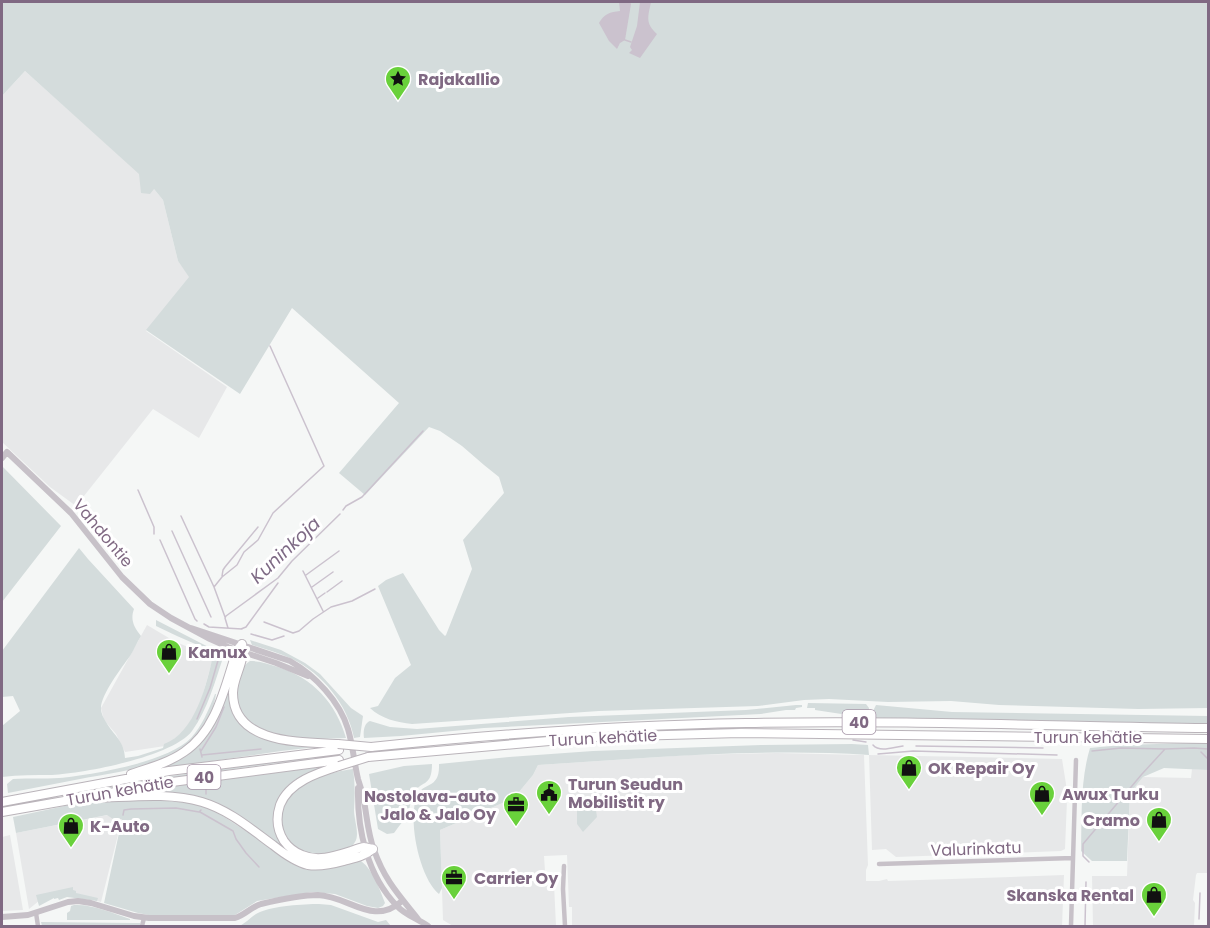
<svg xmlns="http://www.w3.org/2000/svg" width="1210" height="928" viewBox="0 0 1210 928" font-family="Poppins,sans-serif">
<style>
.built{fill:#e7e8e9}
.green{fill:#d4dcdc}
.water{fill:#cbc2ce}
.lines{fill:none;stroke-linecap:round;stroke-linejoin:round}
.stream{stroke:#cbc2ce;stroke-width:1.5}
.trunk-casing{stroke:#bab4ba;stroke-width:10}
.minor{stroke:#c7c1c8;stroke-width:4.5}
.tertiary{stroke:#c7c1c8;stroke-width:6}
.trunk{stroke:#fff;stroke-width:8}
.trunk-bridge-casing{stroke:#bab4ba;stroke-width:10;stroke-linecap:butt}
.trunk-bridge{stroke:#fff;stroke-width:8}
.labels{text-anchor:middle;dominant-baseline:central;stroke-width:6;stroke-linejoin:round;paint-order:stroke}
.shield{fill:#fff;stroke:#a696a8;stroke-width:1.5}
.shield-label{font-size:15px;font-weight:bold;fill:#806983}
.poi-label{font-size:16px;font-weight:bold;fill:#806983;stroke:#fff;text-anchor:start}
.street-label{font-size:16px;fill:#806983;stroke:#fff}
.water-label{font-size:18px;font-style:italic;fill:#7e6a85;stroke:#fff}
</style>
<rect width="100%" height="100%" fill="#f5f7f6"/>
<path class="built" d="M25,71L140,174V183L154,189L163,200L178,261L190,277L146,331L227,387L199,438L153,409L76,506L50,487L2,442V96Z
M147,625L174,641L213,658L201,701L196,714L183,732L165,746L125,752L116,734L104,720L101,708Z
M777,753L864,755L868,865L866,870V881H879L887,879L888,881L952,879L1064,875L1062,926H572V907H569L567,855L544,856L545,871L552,878L554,884L556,926H453L443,920L440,830L514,798L533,775L538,765L689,755Z
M869,755L1062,759L1066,784L1067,800L1065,849L1061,851L896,857L886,849L872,850Z
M1192,769L1208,770V873H1197L1196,875L1193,900L1195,903L1194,926H1093L1092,876H1127L1130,793L1143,777L1191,778Z
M108,815L122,819L101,902L68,892L45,896L29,909L16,833Z
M10,835L23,910L2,911V837Z"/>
<path class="green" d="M2,2H1208V708L1138,709L999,705L951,701L888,702L829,699L804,700L758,706L599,711L412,724C397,722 381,719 370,708L378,706L395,678L411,665L378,586L386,580L403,573L439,630L445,636L446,635L472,569L463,540L504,493L499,477L484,465L462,446L440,431L429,427L365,495L339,473L399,403L292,308L240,394L146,330L189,277L178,261L163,200L154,189L150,194L141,193L139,174L25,71L2,96Z
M2,466L61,526L2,602Z
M79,548L88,559L134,609C130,620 134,627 141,636C137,642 134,650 130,656C122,667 100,696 101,709C101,713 104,719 106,722C114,736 124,740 125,758L138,756L163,748L164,744C195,733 207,684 213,655L210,654L209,650L177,636L156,626V620L224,655C215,681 208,709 192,731C172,757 85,773 52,775C35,775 19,775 2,777V726L20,711L13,696L2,697V651Z
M250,640L281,650L305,663L320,674L351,708L363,716L360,737L354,738C348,705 322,673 292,659C279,653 265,649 252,645Z
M250,661C260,661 269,664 278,667C313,678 336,703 346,738C315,739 246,745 238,704C237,699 236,694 237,690C238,680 241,666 250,661Z
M234,667C230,691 225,709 246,728L317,746L316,747L281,751L157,769C176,757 198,748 210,729Z
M215,694H216C214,706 211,717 204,728C178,766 122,771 80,779C56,784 32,788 8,793L7,784L13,779C29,778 44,779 59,778C92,775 168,762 191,738C202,726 209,709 215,694Z
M808,703L866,704L869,708L868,718L815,710V708H807Z
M796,705H802V707L796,708L795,710H786L761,714L484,728L401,736L364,738C363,732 364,723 370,721L390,727L417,729L569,717L746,710Z
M876,705L952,712L1208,716V724L873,718V711Z
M1192,743H1208V770L1164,768L1143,777L1130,793L1127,861H1092L1081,851C1082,817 1080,781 1090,748L1122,745Z
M852,744L868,745L869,755C759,748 648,758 538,765L533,775L514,798L440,830L442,888L439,894C420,879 407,820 417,796C423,781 440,790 439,764L509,757L593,751L761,745Z
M339,753V756C229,768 120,785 11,805V804L171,776Z
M432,764C432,789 420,779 413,795C410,801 410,808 408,814C406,817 397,829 394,833L387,834L378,829L369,774L404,766Z
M321,767L322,768V769C313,772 303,775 295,780C280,791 269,812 277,830C281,840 294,850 302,858L355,852L356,854C336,859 317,866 297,858L206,799C179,792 151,794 124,793L170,786Z
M353,769C355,783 355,796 354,810C354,820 360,834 355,842C351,849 342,851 335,853C322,855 310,857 298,850C279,840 276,810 289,794C303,778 333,772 353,769Z
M156,800L192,803L215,811L260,840L291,863L299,866L311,868L361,861C374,871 379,888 385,903L383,906L378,908L367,906L335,894L312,892L257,901L235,915L154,916L138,913L104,903L122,819H113L107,815L16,833L13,817L74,804L114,801Z
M579,801H592L591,804H595L597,817L583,832L577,824V805Z
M73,887V890L76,891V893L98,898L97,901L67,897L59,900L58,898L54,899V898L39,906L36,895Z
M319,904L331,905L378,922L386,920L391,926H153H239C247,923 252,915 260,912C274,906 303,904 319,904Z
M74,905C93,904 112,913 130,919V920H67V913L70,911L71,906Z
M41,922L134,923H140V926H42Z"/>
<path class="water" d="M619,2H630L631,4L625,40L620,43L617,49L609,41L599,23C604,14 610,12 620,11Z
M640,2H651C648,17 645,23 657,34L640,58L629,53L632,50L630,47L637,26Z"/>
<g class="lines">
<path class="stream" d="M625,40L631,42
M138,490L154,527V534
M343,510L346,506L362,497L423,431
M181,516L214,587L225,617
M172,531L211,617
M160,540L195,619L197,621
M303,571L323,611
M306,575L339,551
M222,576L223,570L225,567L258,527
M214,587L222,577L237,565L244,552L258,540L273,513L324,466L270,346
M312,587L333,572
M327,592L342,581
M318,598L325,593
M264,622L293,633L299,631L313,619L331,607L352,601L375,589
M204,624L209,627L242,629
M228,628L225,618L226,616L278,578L292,561L340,514
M241,629L246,627L278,583
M251,634L272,640L284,636
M197,719L210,688L219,657
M853,740L866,742
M873,745C880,753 894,747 903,746
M916,746L1043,748
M200,749L202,757
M1165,749L1194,748L1208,749
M201,751L216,727L224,707
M1201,752L1208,759
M878,754L913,751L1057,755
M202,755L261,749
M206,788V794
M200,812L233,831L236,839L246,853L259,867
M123,815L124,810L131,809L176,808L199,812L201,810
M1089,862L1083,856V844L1142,774L1165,749L1121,748L1092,751
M1199,919L1200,893
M1085,926L1086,882"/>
<defs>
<path id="trunk" d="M242,644C246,662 233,676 233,693C233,745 303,742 338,744
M371,747C496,734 621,725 746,723C900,720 1055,726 1208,728
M368,757L594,737L740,733L1208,739
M339,766C317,773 289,782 280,805C276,817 277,830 284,841C289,848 294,852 302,855C318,862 335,856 351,851C355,850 360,847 364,847C365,847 373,849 373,849
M131,774C149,768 168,763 184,752C217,730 225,686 237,650L242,644
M97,798C131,797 169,792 202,802C229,810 251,829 273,845C283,853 295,862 308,865C320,867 333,864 344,861C355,858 365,856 373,849
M2,802L169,771L339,750
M2,812L172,782L339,760"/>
</defs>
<use href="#trunk" class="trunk-casing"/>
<path class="minor" d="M879,864L1073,858
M564,866L563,889L565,926
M36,913L38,926
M142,926L144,918
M1071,926L1076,760"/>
<path class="tertiary" d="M2,458L7,452L71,513L122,577L150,604L171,618L210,639L228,647L276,663L308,676
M191,628L290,661C315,675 340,702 348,729C353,746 354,762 358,779C360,786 363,793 364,801C367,817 368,834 374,850C385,881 399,895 418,919
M358,788C357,829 367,875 397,906C405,915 418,919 428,926
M2,917L28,915L68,902L78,901L91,903L134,916L149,918H235C245,915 251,907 261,904C278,900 300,895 318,895C349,896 373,927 402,901"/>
<use href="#trunk" class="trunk"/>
<defs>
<path id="trunk-bridge" d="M338,744L371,747
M339,766L368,757"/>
</defs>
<use href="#trunk-bridge" class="trunk-bridge-casing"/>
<use href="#trunk-bridge" class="trunk-bridge"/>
</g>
<defs>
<symbol id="sight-pin" viewBox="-11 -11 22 30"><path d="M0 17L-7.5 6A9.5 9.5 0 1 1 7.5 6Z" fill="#69d13b" stroke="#fff"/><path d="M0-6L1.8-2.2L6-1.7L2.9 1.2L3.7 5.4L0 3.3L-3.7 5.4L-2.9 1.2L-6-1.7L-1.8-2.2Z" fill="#111"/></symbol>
<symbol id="shop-pin" viewBox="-11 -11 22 30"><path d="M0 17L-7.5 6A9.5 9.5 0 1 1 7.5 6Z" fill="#69d13b" stroke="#fff"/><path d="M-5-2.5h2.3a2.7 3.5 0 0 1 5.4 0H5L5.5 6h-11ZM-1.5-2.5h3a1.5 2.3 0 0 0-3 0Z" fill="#111"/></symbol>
<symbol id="civic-pin" viewBox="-11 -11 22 30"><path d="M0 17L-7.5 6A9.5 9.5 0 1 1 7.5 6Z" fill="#69d13b" stroke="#fff"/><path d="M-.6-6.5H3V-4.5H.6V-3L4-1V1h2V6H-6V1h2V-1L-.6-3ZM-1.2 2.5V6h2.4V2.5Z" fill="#111"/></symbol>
<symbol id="office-pin" viewBox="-11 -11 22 30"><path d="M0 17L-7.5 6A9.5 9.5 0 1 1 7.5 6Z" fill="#69d13b" stroke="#fff"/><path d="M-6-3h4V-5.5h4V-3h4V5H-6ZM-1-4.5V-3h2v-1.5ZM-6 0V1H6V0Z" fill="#111"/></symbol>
</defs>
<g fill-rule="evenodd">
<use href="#sight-pin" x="383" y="64" width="30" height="40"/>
<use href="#shop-pin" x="154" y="637" width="30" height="40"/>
<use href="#shop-pin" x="894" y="753" width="30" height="40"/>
<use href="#civic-pin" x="534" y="778" width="30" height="40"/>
<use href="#shop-pin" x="1027" y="779" width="30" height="40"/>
<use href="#office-pin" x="501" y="790" width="30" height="40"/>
<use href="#shop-pin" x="1144" y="805" width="30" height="40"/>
<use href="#shop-pin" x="56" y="811" width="30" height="40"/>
<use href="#office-pin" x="439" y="863" width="30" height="40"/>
<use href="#shop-pin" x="1139" y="880" width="30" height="40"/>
</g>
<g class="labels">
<g class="shield">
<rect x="842.5" y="710" width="33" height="24" rx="4.5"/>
<rect x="187.5" y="765" width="33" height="24" rx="4.5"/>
</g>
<g class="shield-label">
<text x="859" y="722">40</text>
<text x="204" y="777">40</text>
</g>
<g class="poi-label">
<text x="418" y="79">Rajakallio</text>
<text x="188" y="652">Kamux</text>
<text x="928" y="768">OK Repair Oy</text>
<text x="568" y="784">Turun Seudun<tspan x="568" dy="18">Mobilistit ry</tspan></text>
<text x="1062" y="794">Awux Turku</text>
<text x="496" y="796" text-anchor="end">Nostolava-auto<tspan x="496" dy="18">Jalo &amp; Jalo Oy</tspan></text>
<text x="1140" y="820" text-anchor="end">Cramo</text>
<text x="90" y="826">K-Auto</text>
<text x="474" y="878">Carrier Oy</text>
<text x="1134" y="895" text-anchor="end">Skanska Rental</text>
</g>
<g class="street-label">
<text transform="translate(103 533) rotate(50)">Vahdontie</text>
<text x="1088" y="737">Turun kehätie</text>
<text transform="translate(603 738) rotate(-3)">Turun kehätie</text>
<text transform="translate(120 791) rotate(-10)">Turun kehätie</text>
<text transform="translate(976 849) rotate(-2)">Valurinkatu</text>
</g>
<g class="water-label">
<text transform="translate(285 550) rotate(-43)">Kuninkoja</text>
</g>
</g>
<rect width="1210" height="928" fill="none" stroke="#806983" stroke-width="6"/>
</svg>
